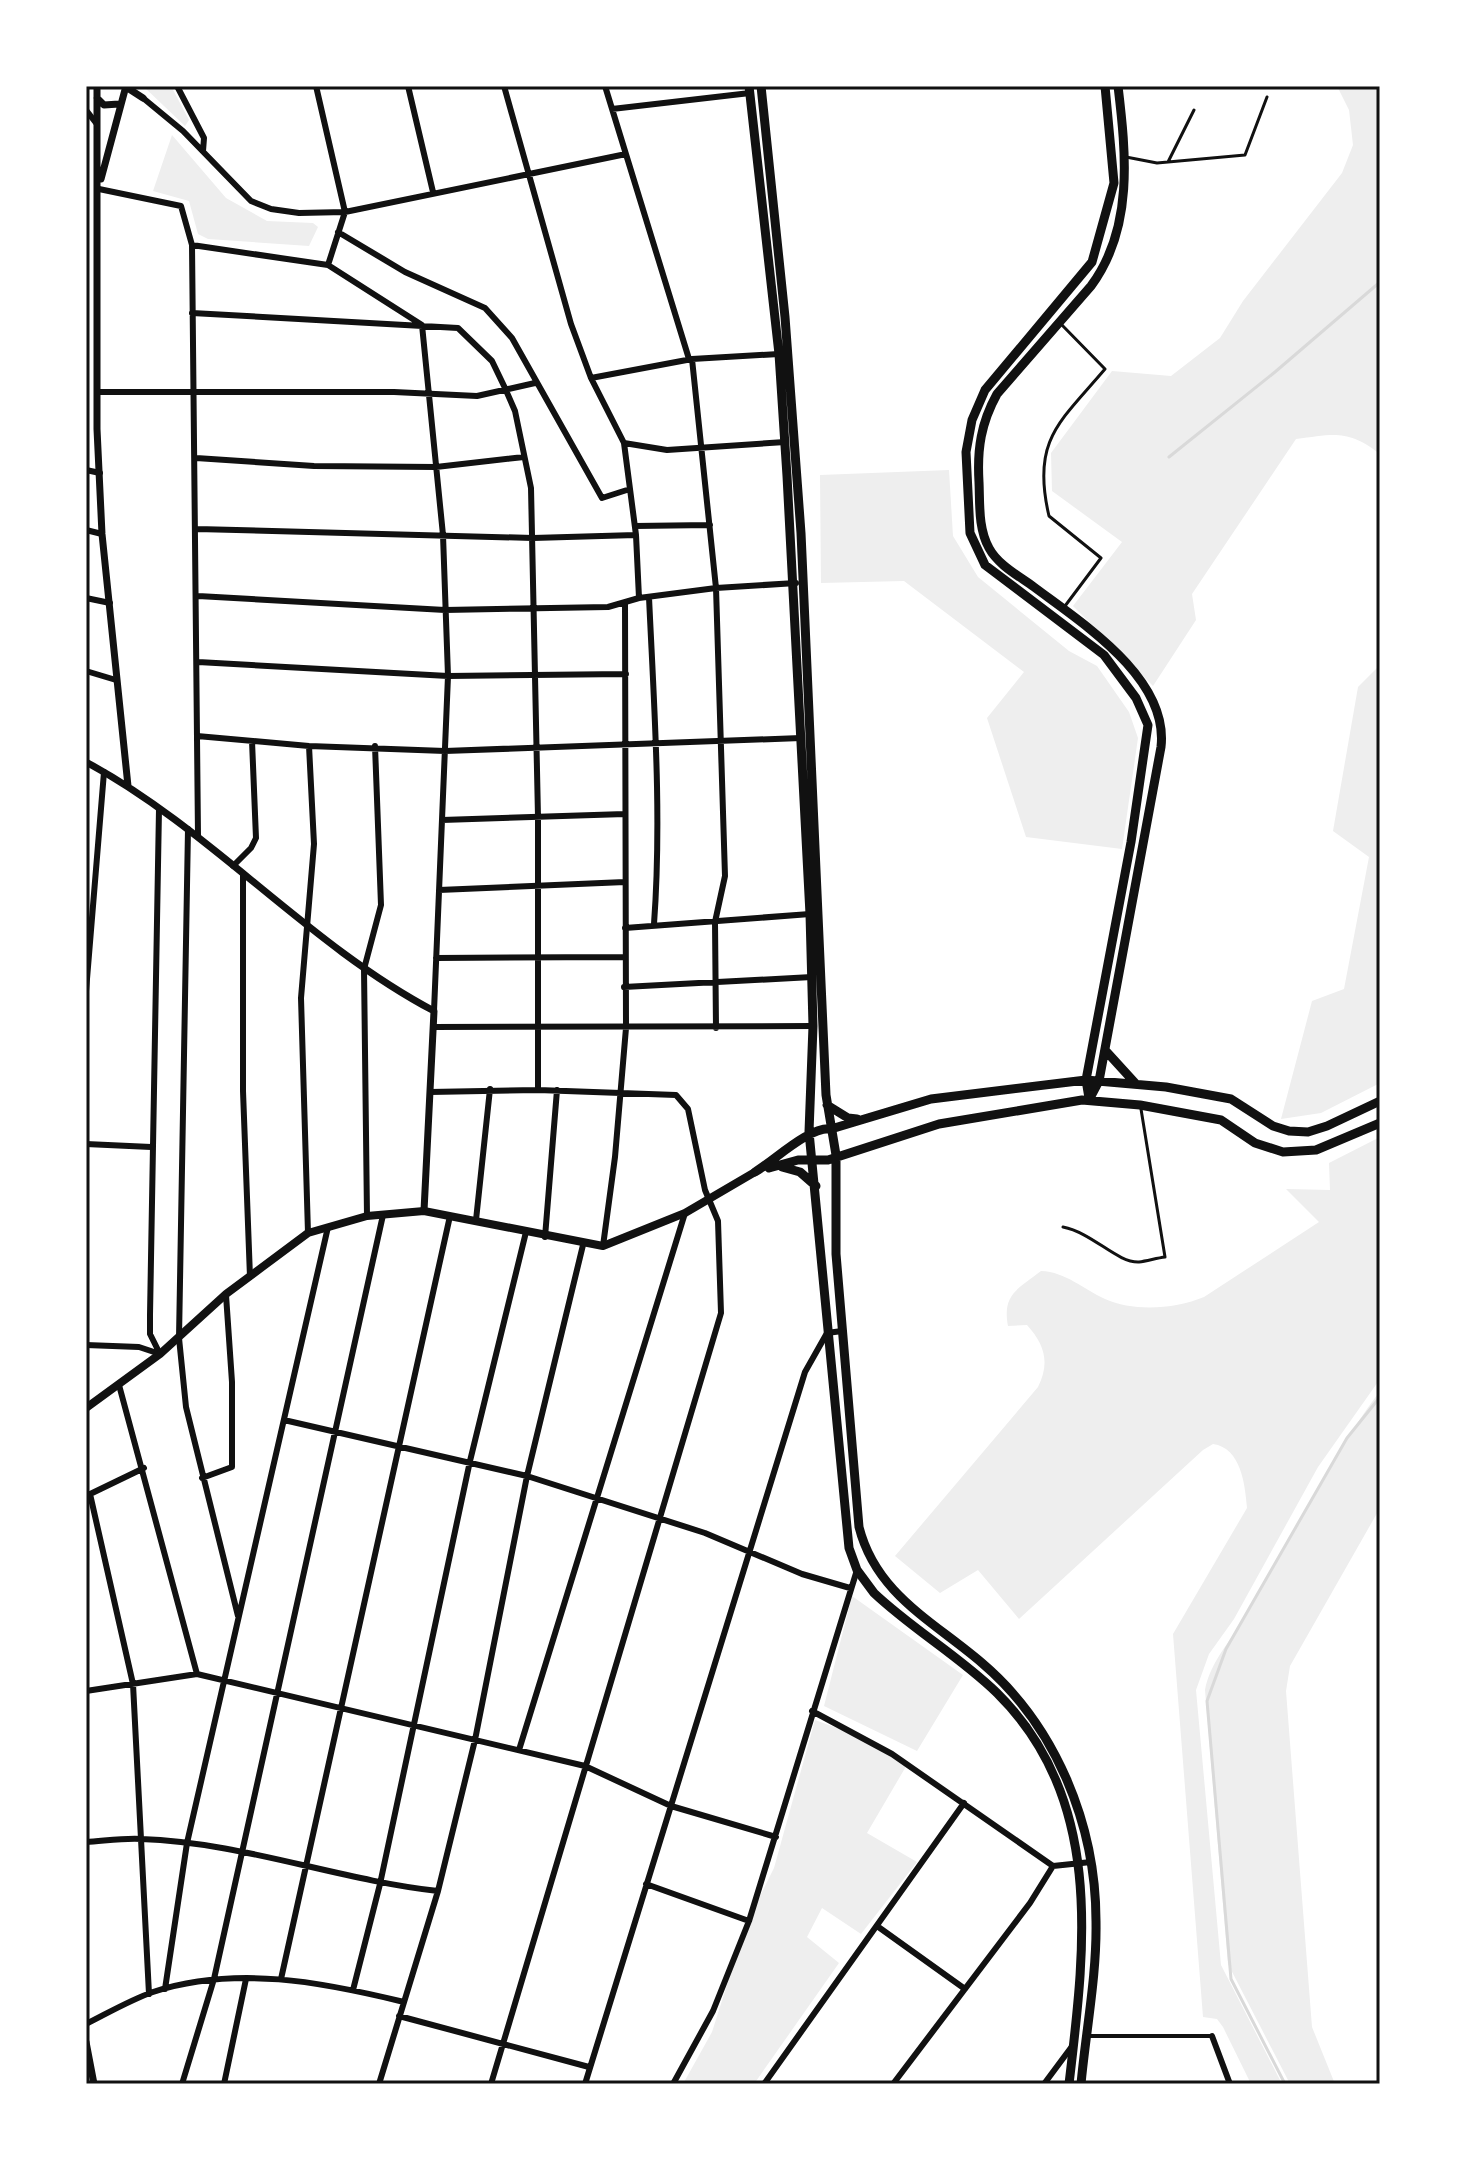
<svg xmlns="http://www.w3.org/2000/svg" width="1466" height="2170" viewBox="0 0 1466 2170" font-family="'Sofia Sans Condensed',sans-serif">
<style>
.green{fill:#eee}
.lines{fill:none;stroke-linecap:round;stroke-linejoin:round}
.stream{stroke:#d9d9d9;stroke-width:3}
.service{stroke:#111;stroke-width:3}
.pedestrian{stroke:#111;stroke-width:4}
.minor{stroke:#111;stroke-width:6}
.tertiary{stroke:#111;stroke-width:7}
.secondary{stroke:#111;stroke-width:8}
.primary{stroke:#111;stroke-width:9}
.neatline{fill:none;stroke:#111;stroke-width:3}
</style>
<rect width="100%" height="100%" fill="#fff"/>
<path class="green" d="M143,86H171L189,120L185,126Z
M1337,86H1380V454C1348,429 1334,434 1296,439L1192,594L1196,620L1153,686L1073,606L1122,542L1052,491L1051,453L1112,371L1171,376L1220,338L1243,301L1342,173L1353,145L1349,110Z
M172,135L226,198L267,221L313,223L318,227L309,246L208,239L198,234L189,201L153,191Z
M949,470L953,536L978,577L1069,651L1097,666L1129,712L1138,738L1122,849L1026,837L987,718L1024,672L904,581L821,583L820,475Z
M1380,665V1083L1321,1113L1281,1119L1312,1001L1344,989L1369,857L1333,831L1358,687Z
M1380,1137V1379L1318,1467L1234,1619L1209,1654L1196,1690L1221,1965L1282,2084H1251L1223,2027L1217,2019L1203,2017L1173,1634L1247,1508C1245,1484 1241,1448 1213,1444L1203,1450L1019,1619L978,1570L940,1593L895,1556L1038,1387C1050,1363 1045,1345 1027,1325L1008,1326C1002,1294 1018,1289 1041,1271C1066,1272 1083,1289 1105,1299C1134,1312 1175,1309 1204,1297L1319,1222L1286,1189L1330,1190L1329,1163Z
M1380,1391V1508L1290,1666L1286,1691L1312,2027L1335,2084H1290L1228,1964L1205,1690C1210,1663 1229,1643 1243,1620C1289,1543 1326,1463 1380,1391Z
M852,1596L963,1675L917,1751L824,1706Z
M815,1720L848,1732L908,1763L867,1833L917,1862L861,1934L822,1908L807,1937L839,1963L754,2084H683L712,2032L747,1922L774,1868Z"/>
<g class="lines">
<path class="stream" d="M1169,457L1275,372L1380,282
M1285,2084L1231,1979L1207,1701L1226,1649L1347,1438L1380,1397"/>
<path class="service" d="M1126,157L1157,163L1245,155L1267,97
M1168,162L1194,110
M1060,323L1105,369C1060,422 1031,440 1049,516L1101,558L1065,606
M1063,1227C1093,1233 1117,1263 1139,1262C1147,1261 1157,1258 1165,1257L1141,1109"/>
<path class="pedestrian" d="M1088,2036H1211"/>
<path class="minor" d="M177,86L204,138L203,151
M316,86L345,212
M408,86L433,192
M504,86L571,324L591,378L624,443L636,535L639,598
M605,86L689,359
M143,98L183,131L251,201L271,209L299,213L345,212L626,154
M612,109L750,93
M86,110L96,123
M99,189L181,206L192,245L198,836
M338,232L405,272L485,308L512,338L602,498L630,489
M192,245L328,265L422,325L443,535L448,676L434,1011
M328,265L345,212
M192,313L458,328L492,361L505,388L515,411L531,488L538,817V1090
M692,359L716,588L725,876L715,922L716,1028
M591,378L692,359L779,354
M97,392H394L477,396L535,383
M624,443L667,450L785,442
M196,458L314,466L436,467L524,457
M86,470L100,473
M635,526L710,525
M197,529L533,538L636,535
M86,530L102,534
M198,596L445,610L608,607L639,598L716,588L796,583
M649,597C654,706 662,815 654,924
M86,598L110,603
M198,662L448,676L626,674
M86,671L116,680
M197,736L309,746L445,751L801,738
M159,809L150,1315V1334L160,1354
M442,820L625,814
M188,829L179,1338L186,1407L238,1616
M233,866L251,848L256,838L252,741
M243,875V1091L250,1277
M439,890L625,882
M625,928L810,914
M436,958L624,957
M624,987L812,977
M86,991L104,772
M433,1027L813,1026
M430,1092L538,1090L676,1095L688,1109L705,1190L718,1221L721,1313L491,2084
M86,1144L151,1147
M367,1216L364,969L381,905L375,746
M476,1220L490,1089
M308,1233L301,998L314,844L309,746
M545,1237L557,1090
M603,1246L615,1157L626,1028L625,603
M86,1345L139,1347L160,1354
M119,1385L197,1674
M284,1420L527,1476L705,1533L802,1574L850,1588
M202,1478L232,1467V1382L226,1295
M90,1494L133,1684L149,1994
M86,1496L144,1468
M86,1691L197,1674L585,1766L671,1806L776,1837
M812,1711L892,1754L1053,1866L1091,1862
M519,1750L685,1213
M86,1842C104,1841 123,1838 141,1839C241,1842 338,1880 438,1891
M646,1884L749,1921
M877,1926L965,1989
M281,1979L450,1216
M165,1989L187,1843L328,1227
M353,1990L380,1884L470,1461L526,1232
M399,2016L589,2067
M86,2024C108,2013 130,2000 153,1992C236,1965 322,1982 404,2002
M1212,2036L1230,2084
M182,2084L214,1979L383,1215
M224,2084L246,1979
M379,2084L438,1891L475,1740L527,1476L583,1245
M585,2084L805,1372L827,1333L842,1331
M673,2084L713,2011L749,1921L857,1570
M764,2084L964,1803
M893,2084L1030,1903L1053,1866
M1044,2084L1073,2045"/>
<path class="tertiary" d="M97,86V429L102,534L128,786
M126,87L143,98
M97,98L104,105L119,104
M101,179L126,86
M86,762C212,830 307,944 434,1011L424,1211
M86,2042L94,2084"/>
<path class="secondary" d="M86,1408L160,1354L226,1294L308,1233L367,1216L424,1211L603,1246L685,1213L755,1172"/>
<path class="primary" d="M749,86L779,354L787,476L810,914L813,1026L809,1132L849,1548L857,1570L874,1593C912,1629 959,1656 997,1693C1105,1800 1085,1948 1069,2084
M761,86L785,317L801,533L826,1095L836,1155V1254L859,1527C876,1594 933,1621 982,1663C1056,1726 1096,1825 1096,1921C1097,1975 1086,2030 1081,2084
M1105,1050L1136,1084
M1089,1098L1086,1080L1131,842L1148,725L1136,698L1104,655L985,565L970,533L966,452L972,420L985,390L1092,262L1114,183L1105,86
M1089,1100L1099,1081L1161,747C1169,678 1082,623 1034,587C1019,576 998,565 989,548C978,528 980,504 979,482C977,449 981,423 997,394L1091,286C1134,228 1126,153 1118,86
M827,1105L848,1118L857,1119
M782,1167L800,1172L816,1186
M769,1168L798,1160H828L939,1124L1082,1100L1140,1105L1221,1120L1255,1143L1283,1152L1316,1150L1380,1123
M755,1172C775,1160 810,1126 831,1129L931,1099L1086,1080L1166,1087L1231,1099L1273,1126L1289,1131L1308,1132L1327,1126L1380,1101"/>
</g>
<rect width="1466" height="2170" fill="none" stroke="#ffffff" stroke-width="176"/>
<rect x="88" y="88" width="1290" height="1994" class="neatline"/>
</svg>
